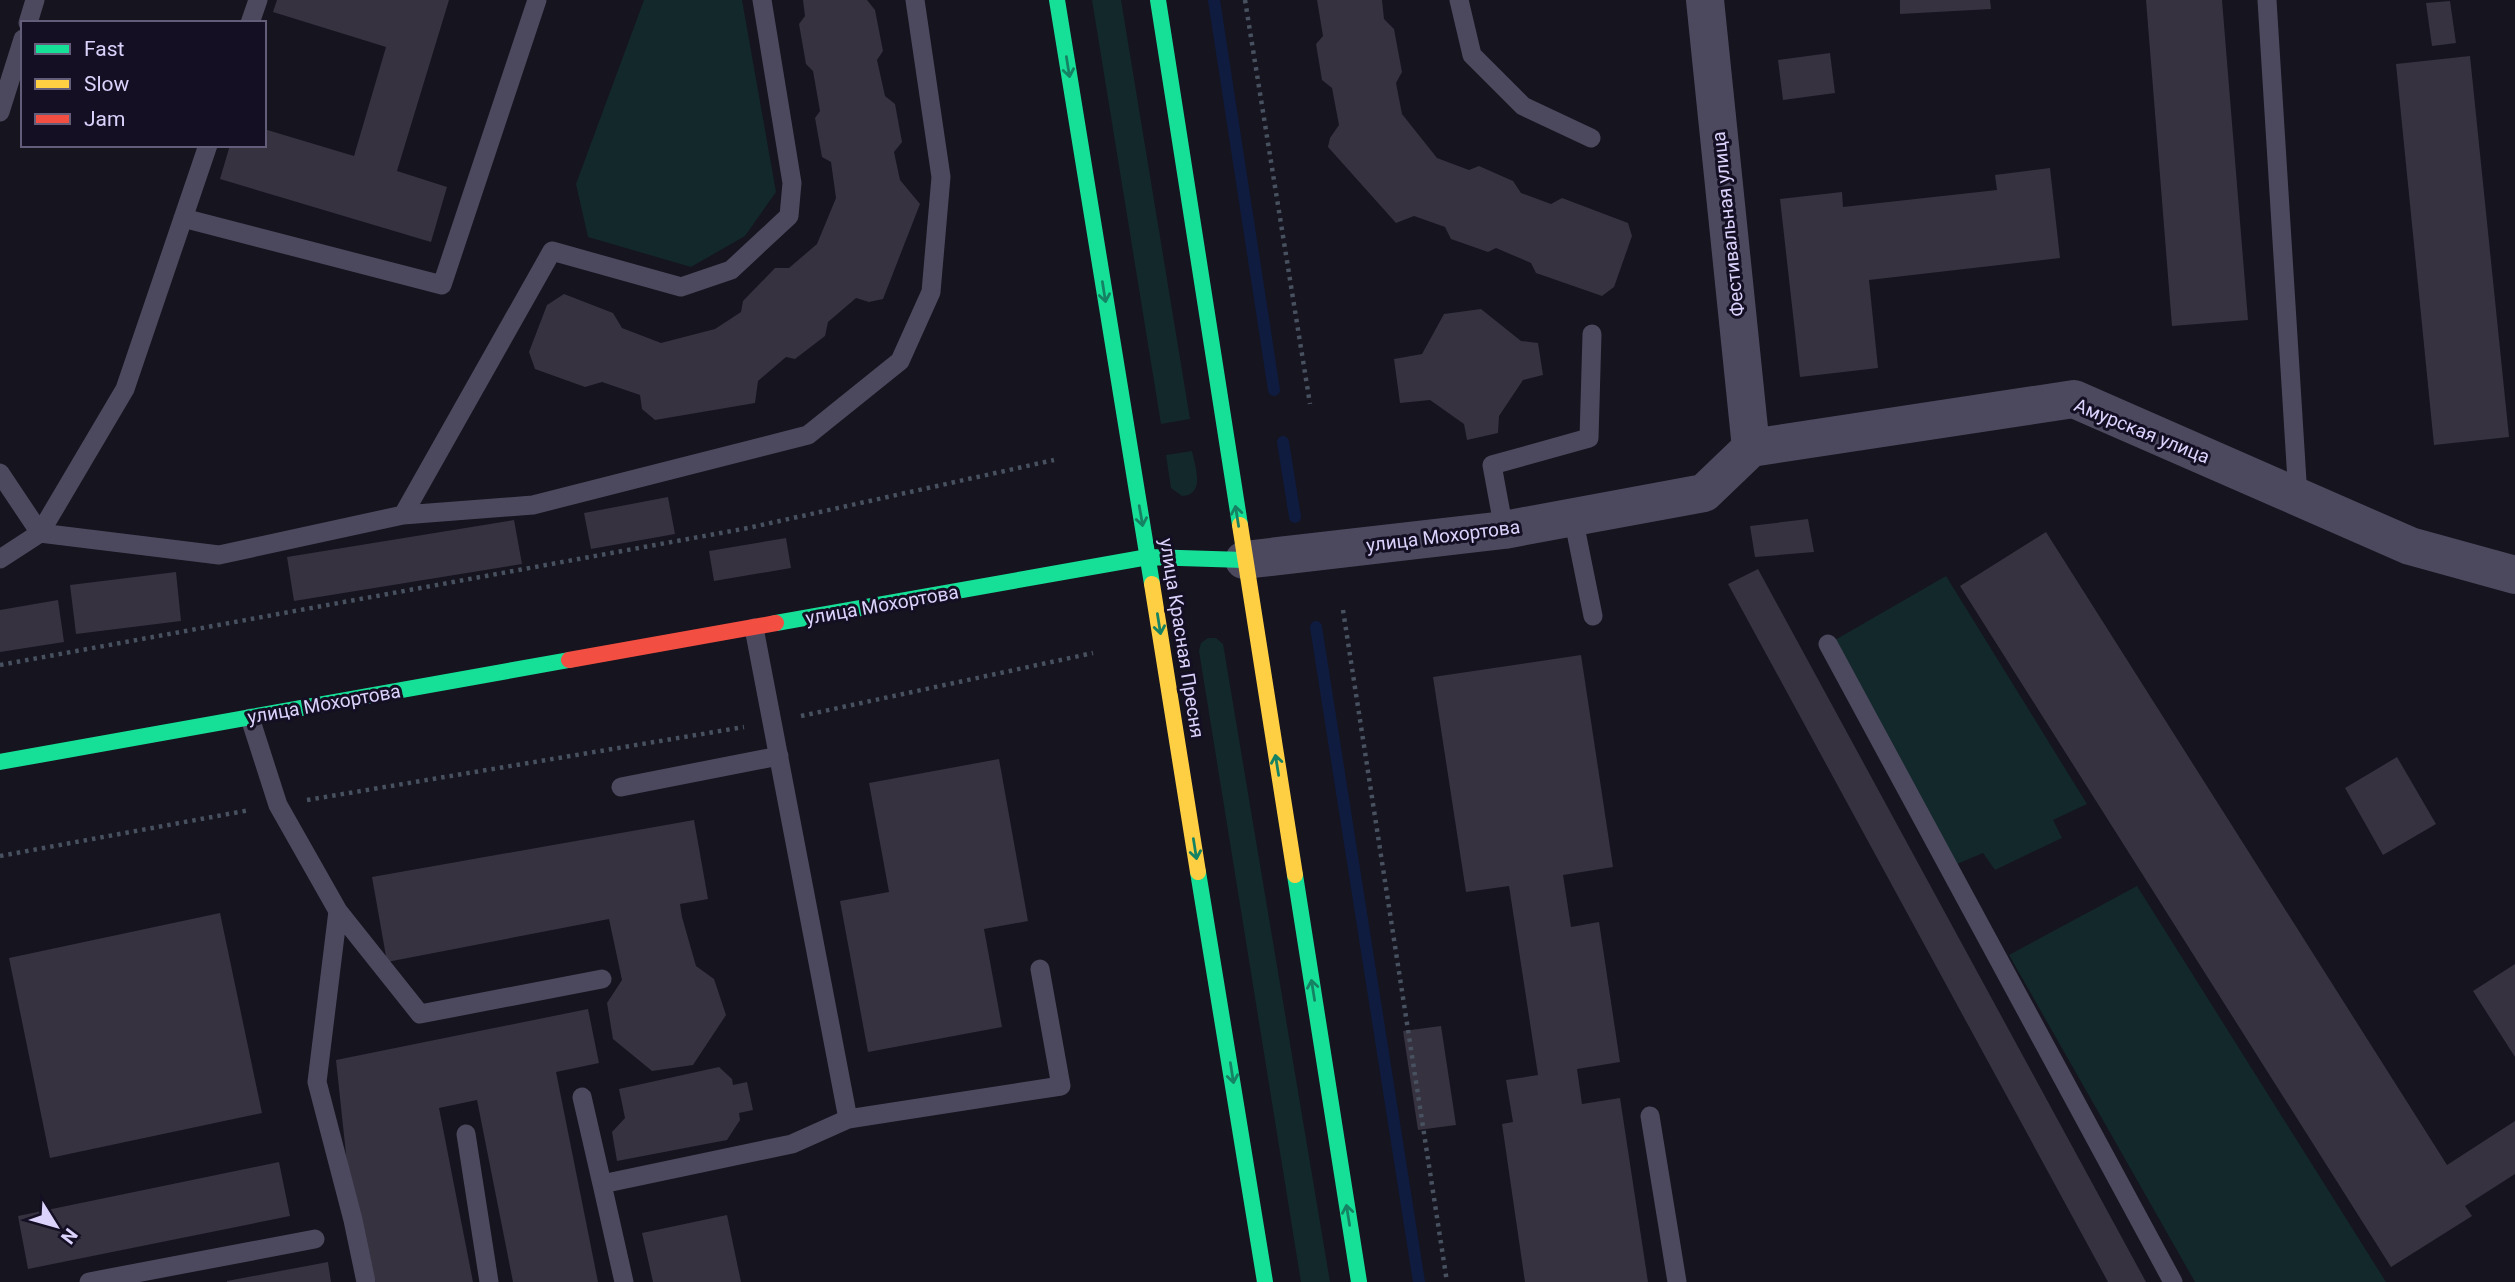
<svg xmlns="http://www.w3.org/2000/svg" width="2515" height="1282" viewBox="0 0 2515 1282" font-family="Roboto,sans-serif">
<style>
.green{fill:#13282a}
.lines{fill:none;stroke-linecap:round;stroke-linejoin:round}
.stream{stroke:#0f1c3f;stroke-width:12}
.building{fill:#363240}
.path{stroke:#47515f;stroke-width:4.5;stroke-dasharray:3.5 5;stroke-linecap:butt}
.lane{stroke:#4c495f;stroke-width:19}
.street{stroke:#4c495f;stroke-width:38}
.fast{stroke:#16e098;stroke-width:16}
.slow{stroke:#ffcf43;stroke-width:16}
.jam{stroke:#f24e42;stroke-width:16}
.oneway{stroke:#158263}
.labels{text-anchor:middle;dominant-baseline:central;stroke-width:6;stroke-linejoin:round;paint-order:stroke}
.street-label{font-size:19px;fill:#dcd3fd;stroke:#140f23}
</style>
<rect width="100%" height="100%" fill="#16141e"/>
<path class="green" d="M644,0H742L776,192L745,236L691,267L588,237L576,184Z
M1092,0H1121L1190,419L1161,424Z
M1192,451C1195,466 1206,495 1182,496L1171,488L1166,455Z
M1946,576L2087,804L2053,820L2062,838L1995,870L1983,853L1957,864L1828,644Z
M1208,638H1216L1223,644L1330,1282H1301L1199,651L1201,643Z
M2137,886L2386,1282H2195L2009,955Z"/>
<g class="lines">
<path class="stream" d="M1214,0L1274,390
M1283,442L1295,517
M1316,627L1419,1282"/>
</g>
<path class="building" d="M277,0H449L397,171L447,187L431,242L220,179L230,145H264V129L354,156L386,47L273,12Z
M803,0H867L875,10L883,51L877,60L885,96L895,104L902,142L894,152L900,180L920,204L883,299L869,302L856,298L828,322L825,336L795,359L786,357L758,381L755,403L655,420L642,409L640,395L602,382L585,387L535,369L529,352L547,305L564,294L613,313L622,328L661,343L715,329L741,312L743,301L775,268H789L817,244L836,198L831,162L822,157L815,118L820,111L813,71L806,64L799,24L805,16Z
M1317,0H1382L1384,19L1394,29L1402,72L1396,83L1402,114L1437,158L1469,170L1479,166L1513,181L1521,193L1551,204L1562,198L1628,223L1632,236L1614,287L1602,296L1536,273L1531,263L1496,248L1488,252L1451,239L1445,227L1414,216L1396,223L1328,147L1330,138L1339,125L1332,88L1322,80L1316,44L1323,36Z
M1900,0H1990L1991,9L1900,14Z
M2146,0H2222L2248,320L2172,326Z
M2450,1L2456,43L2432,46L2426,3Z
M1830,53L1835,93L1783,100L1778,60Z
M2470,56L2509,437L2434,445L2396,64Z
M2050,168L2060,258L1869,280L1878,368L1800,377L1780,199L1842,192L1843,207L1997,190L1995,175Z
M1481,309L1521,341L1538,343L1543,375L1523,380L1499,416L1498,433L1467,440L1464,424L1430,400L1400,403L1394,359L1422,354L1444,314Z
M668,497L675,534L591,549L584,513Z
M1808,519L1814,552L1755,557L1750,526Z
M514,520L522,564L294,601L287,557Z
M2046,532L2447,1165L2515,1121V1174L2465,1206L2472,1216L2391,1267L1960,586Z
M786,538L791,568L714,581L709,551Z
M1758,569L2146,1282H2108L1728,584Z
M176,572L181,621L76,634L70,585Z
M58,600L64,642L0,652V610Z
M1581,655L1613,867L1563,875L1571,927L1599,922L1620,1062L1577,1069L1582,1104L1620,1098L1648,1282H1525L1502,1124L1513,1122L1506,1080L1538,1075L1509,886L1466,892L1433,677Z
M2397,757L2436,824L2383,855L2345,788Z
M999,759L1028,921L984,929L1002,1027L868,1052L840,901L889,892L869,783Z
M694,820L708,899L680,904L682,917L696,966L714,979L726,1015L693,1065L652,1071L613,1039L607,1003L622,980L609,919L387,962L372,877Z
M220,913L262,1113L50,1158L9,958Z
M2515,964V1057L2473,991Z
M588,1009L599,1063L556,1072L598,1282H513L477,1100L439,1108L473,1282H376L353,1220L336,1060Z
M1441,1026L1456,1125L1418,1130L1403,1031Z
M719,1067L732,1079L733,1085L747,1082L753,1110L739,1113L740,1120L727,1140L617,1161L612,1132L625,1118L619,1089Z
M279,1162L290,1216L28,1269L18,1216Z
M727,1215L741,1282H653L642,1233Z
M328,1262L331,1282H227V1281Z"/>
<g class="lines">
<path class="path" d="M1245,0L1310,404
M1343,610L1447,1282
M0,665L748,528L1054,460
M801,716L1093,653
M307,800L744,727
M0,856L250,810"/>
<path class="lane" d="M1459,0L1472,55L1523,106L1591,138
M2267,0L2298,497
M28,23L35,0
M250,23L258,0
M0,112L23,39
M183,218L442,285L537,0
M0,473L40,533L125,389L208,145
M403,515L552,251L681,287L731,270L789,216L792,183L762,0
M1573,517L1593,616
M1504,530L1492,465L1589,438L1592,334
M0,559L40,533L219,555L403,515L533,505L808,435L900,361L931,292L941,177L915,0
M754,628L848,1119L1061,1086L1040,969
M1828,644L2173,1282
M250,718L278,805L338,911L317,1082L353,1220L366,1282
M621,787L779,756
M338,911L420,1014L602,979
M582,1097L602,1184L792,1144L848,1119
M1650,1116L1677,1282
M466,1134L489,1282
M602,1184L624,1282
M89,1282L315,1239"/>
<path class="street" d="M1705,0L1751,448
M1751,448L2074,399L2410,546L2515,575
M1244,560L1504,530L1704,493L1751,448"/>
<path class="fast" d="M1057,0L1152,584
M1158,0L1240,525
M776,623L1148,557L1244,560
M0,762L569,660
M1198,872L1265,1282
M1295,875L1359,1282"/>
<path class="slow" d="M1240,525L1295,875
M1152,584L1198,872"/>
<path class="jam" d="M569,660L776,623"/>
</g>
<defs><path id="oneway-shaft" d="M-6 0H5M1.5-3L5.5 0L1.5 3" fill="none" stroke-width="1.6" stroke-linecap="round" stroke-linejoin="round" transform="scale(1.75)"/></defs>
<g class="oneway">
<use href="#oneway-shaft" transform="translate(1068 67) rotate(81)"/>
<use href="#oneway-shaft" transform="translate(1104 292) rotate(81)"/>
<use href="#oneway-shaft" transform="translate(1141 516) rotate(80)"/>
<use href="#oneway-shaft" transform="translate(1237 516) rotate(-99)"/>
<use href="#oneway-shaft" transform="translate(1159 624) rotate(81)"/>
<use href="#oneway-shaft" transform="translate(1277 765) rotate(-99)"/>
<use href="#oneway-shaft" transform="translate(1195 849) rotate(81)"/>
<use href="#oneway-shaft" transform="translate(1313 990) rotate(-99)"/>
<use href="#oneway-shaft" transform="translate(1232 1073) rotate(81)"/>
<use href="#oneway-shaft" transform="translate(1348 1215) rotate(-99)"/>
</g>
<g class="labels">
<g class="street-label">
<text transform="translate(1728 224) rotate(-96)">Фестивальная улица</text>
<text transform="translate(2142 431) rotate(22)">Амурская улица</text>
<text transform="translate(1443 536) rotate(-7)">улица Мохортова</text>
<text transform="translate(882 605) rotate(-10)">улица Мохортова</text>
<text transform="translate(1182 638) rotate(81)">улица Красная Пресня</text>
<text transform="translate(324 704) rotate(-10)">улица Мохортова</text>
</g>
</g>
<rect x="21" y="21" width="245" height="126" fill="#140f23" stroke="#645d7a" stroke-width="2"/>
<rect x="35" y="44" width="35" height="10" fill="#16e098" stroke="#645d7a" stroke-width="2"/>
<text x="84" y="56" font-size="21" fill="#dcd3fd">Fast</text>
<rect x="35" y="79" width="35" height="10" fill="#ffcf43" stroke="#645d7a" stroke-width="2"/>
<text x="84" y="91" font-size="21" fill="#dcd3fd">Slow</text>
<rect x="35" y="114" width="35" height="10" fill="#f24e42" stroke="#645d7a" stroke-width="2"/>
<text x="84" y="126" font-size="21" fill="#dcd3fd">Jam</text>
<g transform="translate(56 1226) rotate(127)" stroke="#140f23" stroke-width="5" paint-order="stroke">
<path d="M0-5L12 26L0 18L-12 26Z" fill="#dcd3fd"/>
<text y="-10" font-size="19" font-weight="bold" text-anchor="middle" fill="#dcd3fd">N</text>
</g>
</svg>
